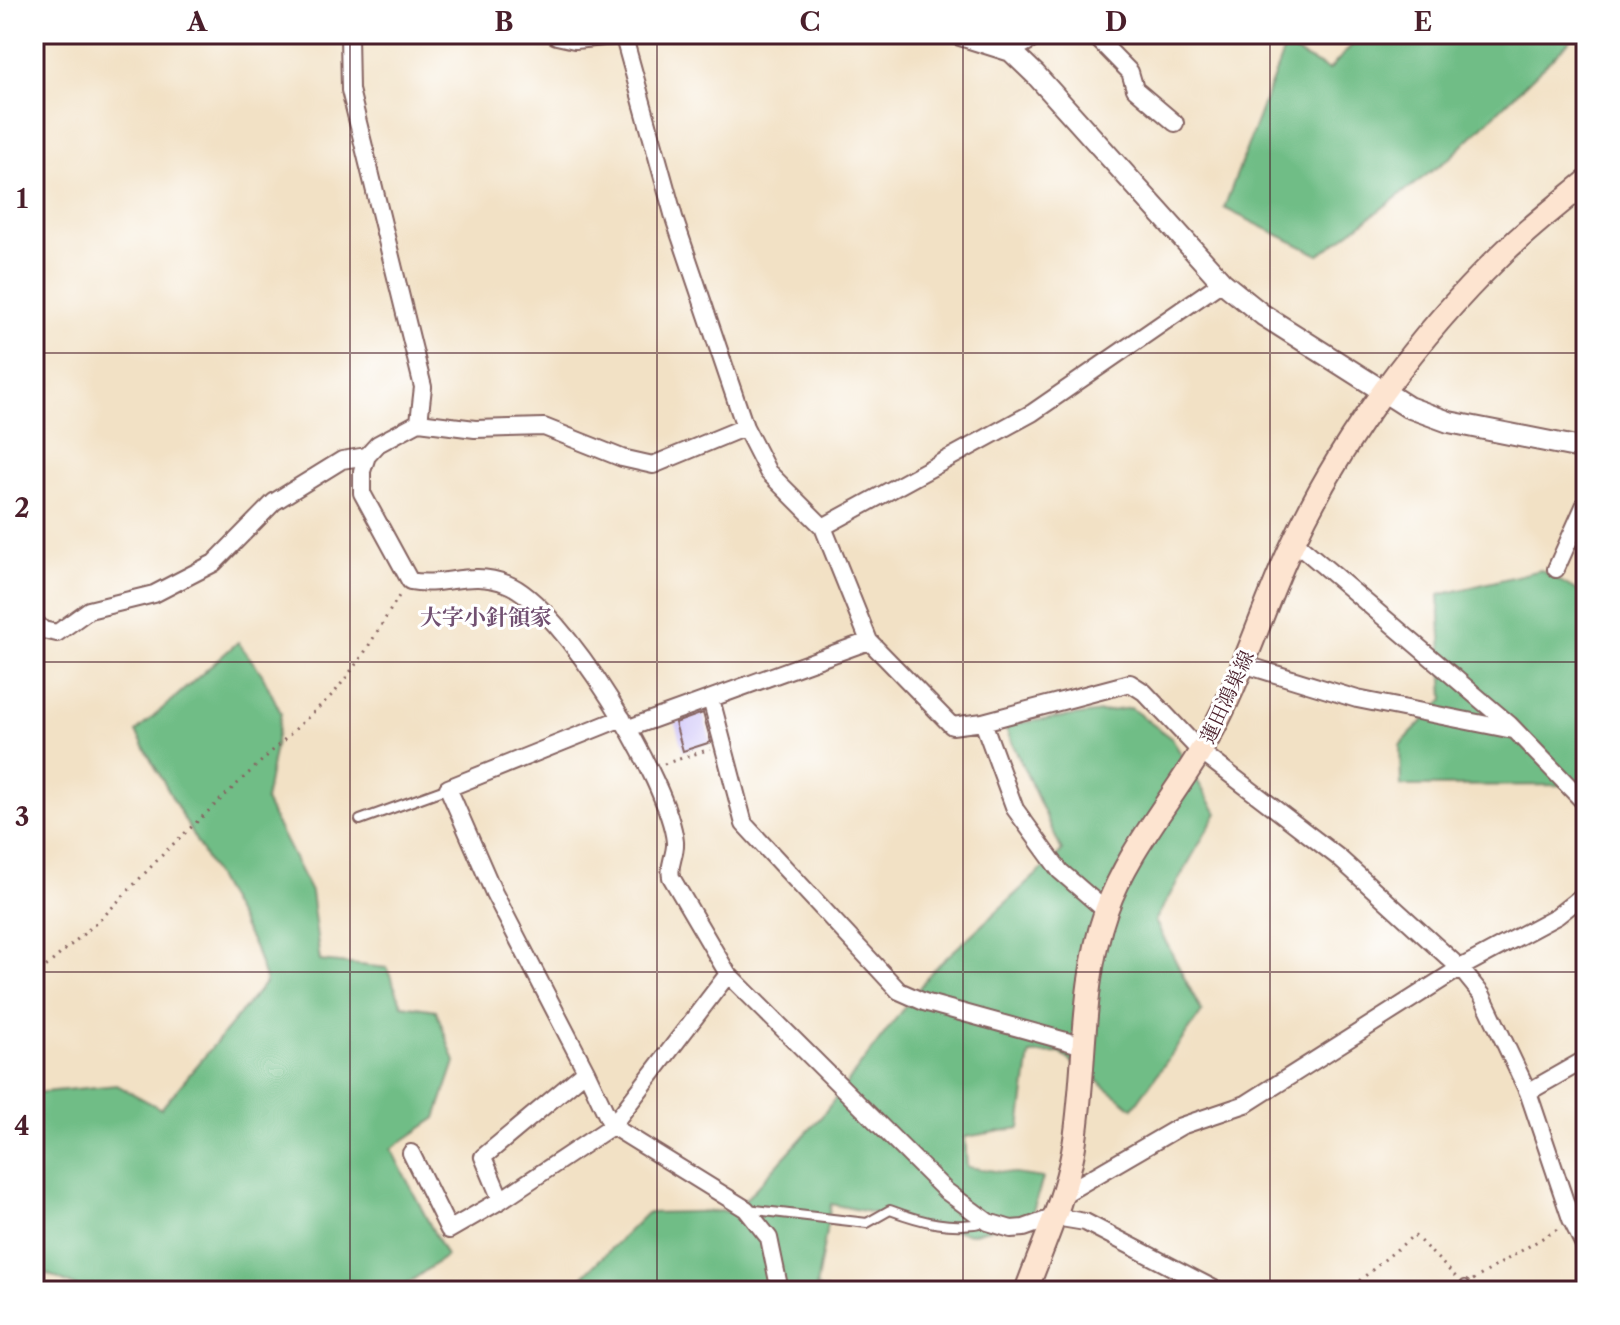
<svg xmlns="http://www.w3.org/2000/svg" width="1620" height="1325" viewBox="0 0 1620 1325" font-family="'Libre Caslon Text','Noto Serif JP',serif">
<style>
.forest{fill:#70bd86;stroke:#5d6e58;stroke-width:2}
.building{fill:#bbadf5}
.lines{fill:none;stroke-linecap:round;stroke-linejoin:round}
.service-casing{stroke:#856361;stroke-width:12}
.minor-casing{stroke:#856361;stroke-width:20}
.tertiary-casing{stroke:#856361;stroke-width:24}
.secondary-casing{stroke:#856361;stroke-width:26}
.path{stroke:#856361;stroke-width:3;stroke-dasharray:2 6;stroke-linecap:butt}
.service{stroke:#fff;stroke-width:8}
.minor{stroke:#fff;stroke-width:16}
.tertiary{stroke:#fff;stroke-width:20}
.secondary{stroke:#fde4d0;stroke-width:22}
.grid{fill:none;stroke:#4a1f2b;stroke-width:2;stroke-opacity:0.55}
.labels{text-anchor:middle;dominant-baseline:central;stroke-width:6;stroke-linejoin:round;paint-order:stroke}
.street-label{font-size:20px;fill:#4a1f2b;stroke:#fff}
.neighbourhood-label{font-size:22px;font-weight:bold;fill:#725172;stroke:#fff}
.neatline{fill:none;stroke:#4a1f2b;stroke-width:3}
.grid-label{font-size:26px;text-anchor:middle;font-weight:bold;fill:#4a1f2b}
</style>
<rect width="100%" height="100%" fill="#fff"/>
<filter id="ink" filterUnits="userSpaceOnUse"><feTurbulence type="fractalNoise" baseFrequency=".0125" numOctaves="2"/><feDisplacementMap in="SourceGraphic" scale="16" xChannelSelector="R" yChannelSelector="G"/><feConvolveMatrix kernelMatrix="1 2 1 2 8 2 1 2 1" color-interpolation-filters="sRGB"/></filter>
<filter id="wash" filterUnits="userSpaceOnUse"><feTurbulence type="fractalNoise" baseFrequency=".006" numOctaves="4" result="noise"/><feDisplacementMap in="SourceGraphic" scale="32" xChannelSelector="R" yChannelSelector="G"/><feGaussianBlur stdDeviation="1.8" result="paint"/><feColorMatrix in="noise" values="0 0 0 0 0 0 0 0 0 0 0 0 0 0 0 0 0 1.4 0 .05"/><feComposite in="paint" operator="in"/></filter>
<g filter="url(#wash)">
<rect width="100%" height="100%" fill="#f2e1c5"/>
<path class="forest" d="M1362,34H1577L1452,156L1319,255L1224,208L1285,47L1329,70Z
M1541,570L1586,596V785L1401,786L1400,745L1444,699L1439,595Z
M238,642L262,674L281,713L265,801L311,892L320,961L387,968L402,1005L436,1010L455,1062L436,1118L391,1149L446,1256L397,1291H85L34,1268V1093L117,1085L161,1109L266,982L254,946L136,732Z
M1131,708L1172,739L1217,813L1155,921L1202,1012L1133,1108L1060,1053L1030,1054L1020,1128L965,1137L967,1167L1043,1178L1031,1217L971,1234L831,1204L816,1287L828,1291H568L647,1213L735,1211L821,1117L932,971L1062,851L1004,725Z"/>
<g id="blocks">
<path class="building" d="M703,713L711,742L683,751L675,723Z"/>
</g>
</g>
<g filter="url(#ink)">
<use href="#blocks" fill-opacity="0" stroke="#856361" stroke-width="2"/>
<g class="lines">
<defs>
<path id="service" d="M360,820L448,788
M747,1209L867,1223L890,1210C922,1222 952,1230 986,1222
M1465,1285L1469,1291"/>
<path id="minor" d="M349,34L350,90L423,387L419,422
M623,34L675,221L745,427L768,472L823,527L869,641L952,726L983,722
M1093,34L1130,72L1135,89L1175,123
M1011,51L1043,34
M745,427L653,465L622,458L544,427L475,429L419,422L378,444L367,456L362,471V493L410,581C443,588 470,569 507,584C562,605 670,783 675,842C676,855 668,864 671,877L728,974L946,1191L988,1222L1011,1229L1024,1228L1055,1217L1085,1222L1218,1291
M823,527L1032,413L1222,282
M1294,541L1509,724L1586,804
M1556,569L1586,502
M34,621L43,630L57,633L89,610L154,594L214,563L274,502L342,460L367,456
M1243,664L1357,699L1513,730
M711,699L744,824L899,991L924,1002L1084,1046
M622,718L448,788L494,893L586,1071L483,1157L501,1200L612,1126L728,974
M629,728L869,641
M1106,911L1060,871L1015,809L983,722L1130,683L1144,692L1201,752L1338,857L1460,968L1482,995L1528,1092L1571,1219L1586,1249
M586,1071L612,1126L746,1209L769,1238L780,1291
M1528,1092L1586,1059
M411,1153L449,1230L501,1200
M1064,1194L1181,1126L1246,1104L1460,968L1557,916L1586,893
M1571,1219L1586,1210"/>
<path id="tertiary" d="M557,34L575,38L613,34
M957,34L1011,51L1036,75L1222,282L1263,315L1408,407L1449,422L1586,449"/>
<path id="secondary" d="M1026,1291C1043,1245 1064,1200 1073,1152C1087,1073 1079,988 1106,911C1131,841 1186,785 1219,718C1248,661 1266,599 1294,541C1341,440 1419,335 1499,257C1526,230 1557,206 1586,182"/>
</defs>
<use href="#service" class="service-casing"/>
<use href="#minor" class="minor-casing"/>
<use href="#tertiary" class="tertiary-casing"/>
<use href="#secondary" class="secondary-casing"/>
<path class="path" d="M664,764L710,749
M34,977L103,917L168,849L335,692L363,655L402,591
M1473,1280L1559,1228
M1347,1291L1414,1235L1457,1278"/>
<use href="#service" class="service"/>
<use href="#minor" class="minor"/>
<use href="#tertiary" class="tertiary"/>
<use href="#secondary" class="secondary"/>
</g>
</g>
<path class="grid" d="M350,34V1291M657,34V1291M963,34V1291M1270,34V1291M34,353H1586M34,662H1586M34,972H1586"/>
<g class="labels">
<g class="street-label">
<text transform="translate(1227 697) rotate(-65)">蓮田鴻巣線</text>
</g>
<g class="neighbourhood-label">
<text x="486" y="617">大字小針領家</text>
</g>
</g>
<rect width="1620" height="1325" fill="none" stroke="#fff" stroke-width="88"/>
<rect x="44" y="44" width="1532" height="1237" class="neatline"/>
<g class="grid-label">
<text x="197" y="31">A</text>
<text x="504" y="31">B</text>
<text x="810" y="31">C</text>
<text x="1116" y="31">D</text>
<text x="1423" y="31">E</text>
<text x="22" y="208">1</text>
<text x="22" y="517">2</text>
<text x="22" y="826">3</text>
<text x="22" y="1135">4</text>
</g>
</svg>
